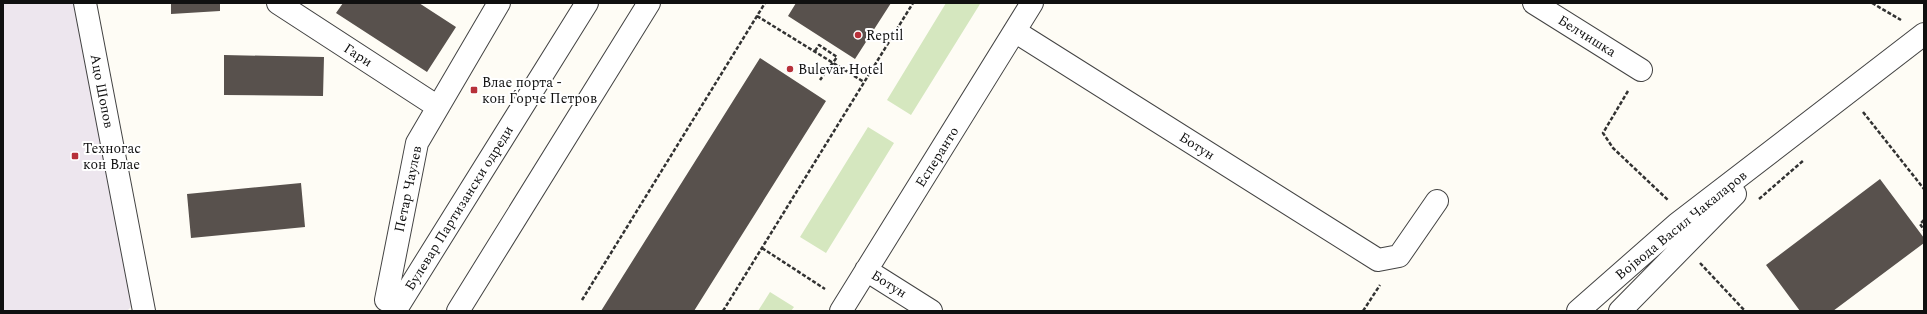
<svg xmlns="http://www.w3.org/2000/svg" width="1927" height="314" viewBox="0 0 1927 314" font-family="Spectral,serif">
<style>
.industrial{fill:#ede6ee}
.green{fill:#d5e7bf}
.building{fill:#58514d}
.lines{fill:none;stroke-linecap:round;stroke-linejoin:round}
.minor-casing{stroke:#434343;stroke-width:24}
.tertiary-casing{stroke:#434343;stroke-width:24}
.path{stroke:#323232;stroke-width:2.5;stroke-dasharray:4 2;stroke-linecap:butt}
.minor{stroke:#fff;stroke-width:22}
.tertiary{stroke:#fff;stroke-width:22}
.poi-dot{fill:#b7313a;stroke:#fff;stroke-width:1.5}
.labels{text-anchor:middle;dominant-baseline:central;stroke-width:4;stroke-linejoin:round;paint-order:stroke}
.poi-label{font-size:14px;fill:#101010;stroke:#fff;text-anchor:start}
.street-label{font-size:14px;fill:#101010;stroke:#fff}
</style>
<rect width="100%" height="100%" fill="#fefcf5"/>
<path class="industrial" d="M3,3H85L136,273L131,307L127,311H3Z"/>
<path class="green" d="M946,3L980,4L911,115L887,100Z
M868,127L894,143L826,253L800,237Z
M770,292L794,307L791,311H758Z"/>
<path class="building" d="M171,3H220V11L171,14Z
M343,3H419L456,27L427,72L336,13Z
M796,3H891L855,59L788,16Z
M224,55L324,57L323,96L224,95Z
M760,58L826,101L694,311H601Z
M1880,179L1924,238V243L1833,311H1800L1766,265Z
M301,183L305,227L191,238L187,194Z"/>
<g class="lines">
<defs>
<path id="minor" d="M278,3L438,107
M1534,3L1641,70
M1016,32L1378,260L1399,256L1437,201
M866,270L931,311
M386,300L417,143L499,3
M841,311L1032,3"/>
<path id="tertiary" d="M85,3L144,311
M395,311L587,3
M458,311L649,3
M1578,311L1677,224L1924,34
M1620,311L1735,194"/>
</defs>
<use href="#minor" class="minor-casing"/>
<use href="#tertiary" class="tertiary-casing"/>
<path class="path" d="M1872,3L1901,20
M757,16L864,82
M815,51L819,45L837,57L820,80
M1628,91L1603,133L1613,148L1668,200
M1863,112L1924,189
M1759,199L1804,160
M1924,220L1920,224L1924,230
M762,248L825,289
M1700,263L1745,311
M582,300L765,3
M723,311L913,3
M1363,311L1380,285"/>
<use href="#minor" class="minor"/>
<use href="#tertiary" class="tertiary"/>
</g>
<g class="poi-dot">
<circle cx="858" cy="35" r="4"/>
<circle cx="790" cy="69" r="4"/>
<rect x="470" y="86" width="8" height="8" rx="2"/>
<rect x="71" y="152" width="8" height="8" rx="2"/>
</g>
<g class="labels">
<g class="poi-label">
<text x="866" y="35">Reptil</text>
<text x="798" y="69">Bulevar Hotel</text>
<text x="482" y="82">Влае порта -<tspan x="482" dy="16">кон Ѓорче Петров</tspan></text>
<text x="83" y="148">Техногас<tspan x="83" dy="16">кон Влае</tspan></text>
</g>
<g class="street-label">
<text transform="translate(1587 36) rotate(32)">Белчишка</text>
<text transform="translate(358 55) rotate(33)">Гари</text>
<text transform="translate(102 91) rotate(79)">Ацо Шопов</text>
<text transform="translate(1197 146) rotate(32)">Ботун</text>
<text transform="translate(937 157) rotate(-58)">Есперанто</text>
<text transform="translate(408 189) rotate(-78)">Петар Чаулев</text>
<text transform="translate(459 208) rotate(-58)">Булевар Партизански одреди</text>
<text transform="translate(1681 225) rotate(-39)">Војвода Васил Чакаларов</text>
<text transform="translate(889 284) rotate(32)">Ботун</text>
</g>
</g>
<rect width="1927" height="314" fill="none" stroke="#101010" stroke-width="8"/>
</svg>
